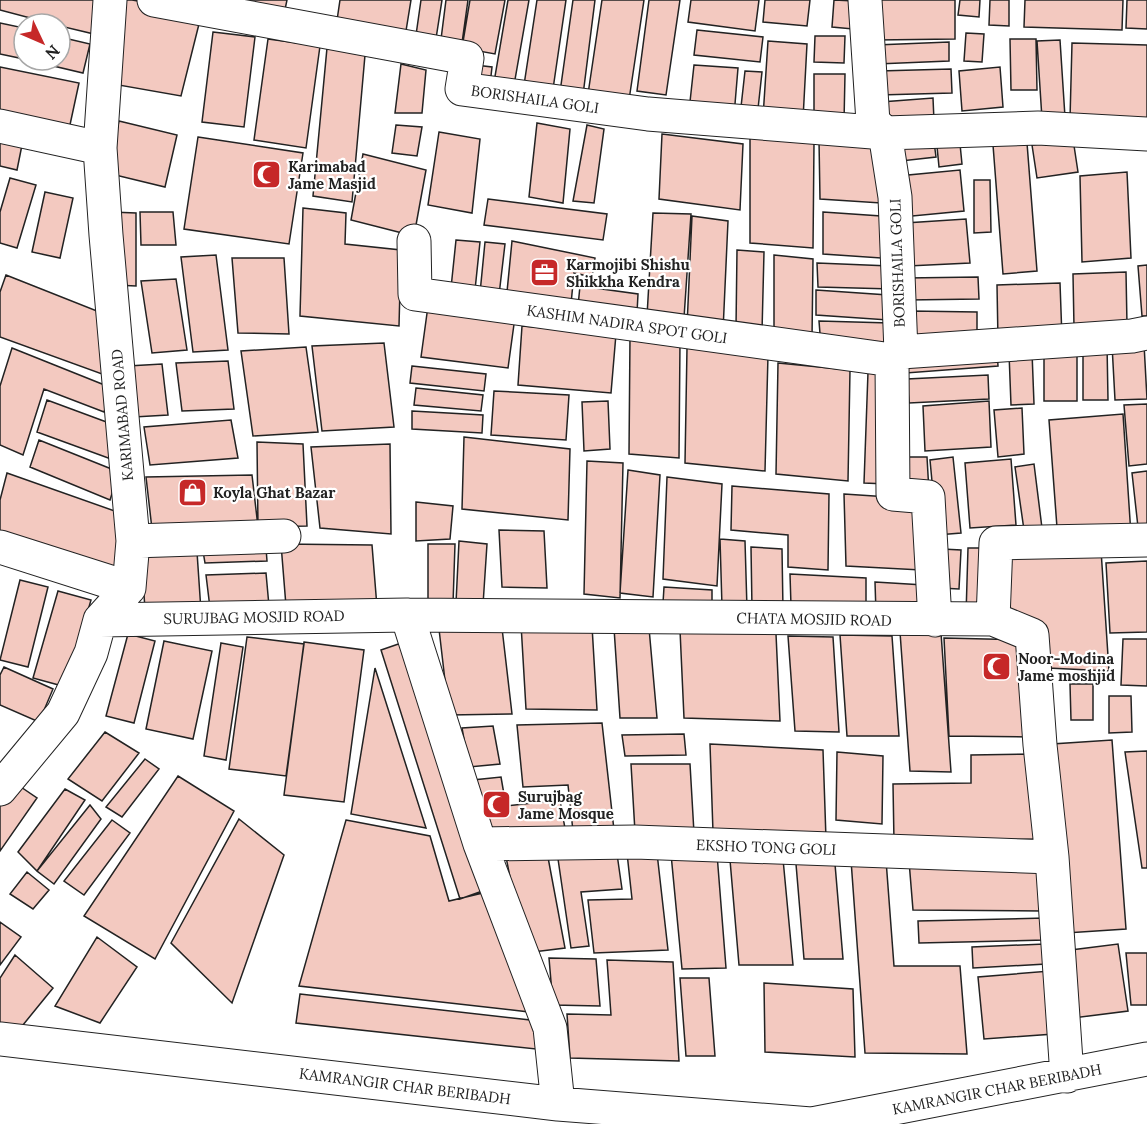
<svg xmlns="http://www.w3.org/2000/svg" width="1147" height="1124" viewBox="0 0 1147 1124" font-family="Lora,serif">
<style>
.building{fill:#f3c9c0;stroke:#222;stroke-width:1.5}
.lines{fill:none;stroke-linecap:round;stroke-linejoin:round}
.minor-casing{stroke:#222;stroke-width:35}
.minor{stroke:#fff;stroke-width:33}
.labels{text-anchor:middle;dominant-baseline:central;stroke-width:4.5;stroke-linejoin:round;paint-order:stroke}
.street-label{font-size:15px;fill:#222;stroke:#fff}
.poi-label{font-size:15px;font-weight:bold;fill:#222;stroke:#fff;text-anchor:start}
</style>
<rect width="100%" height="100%" fill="#fff"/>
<path class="building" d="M0,0H103L94,34L60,26V24H53L0,10Z
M115,0H132L202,12L181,96L107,83Z
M202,0H287L283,19Z
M340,0H411L405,37L336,27Z
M421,0H442L435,45L415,42Z
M446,0H468L461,50L440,47Z
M470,0H505L495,54L462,48Z
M508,0H529L513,91L493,88Z
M537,0H566L553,89L524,85Z
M573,0H595L583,95L560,92Z
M602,0H644L629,100L588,94Z
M649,0H680L666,95L637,91Z
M691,0H759L755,31L688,22Z
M765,0H810L807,26L763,22Z
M834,0L855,1L853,29L832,27Z
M876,0H955V39L876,40Z
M960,0H980L979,17L958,15Z
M990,0H1009V26L989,25Z
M1025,0H1123L1122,30L1024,27Z
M1127,0H1147V29L1126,28Z
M0,23L24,28V59L0,54Z
M697,30L763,37L760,62L694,55Z
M213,32L255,37L244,127L202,122Z
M966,33L984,34L982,62L964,61Z
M815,36H845L844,63L814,62Z
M60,37L90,44L83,73L28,60H60Z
M268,39L320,46L306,148L254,140Z
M1010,39H1036L1037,90H1011Z
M1060,40L1065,117L1042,119L1037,41Z
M768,41L807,44L803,119L763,117Z
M949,42V61L877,64L876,45Z
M1072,43L1147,45V121L1070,119Z
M327,48L365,55L352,202L313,196Z
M401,64L426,70L422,113H395Z
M475,65L492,67L490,85L474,84Z
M694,65L738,68L734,116L689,111Z
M0,67L79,83L68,134L0,119Z
M1000,67L1003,107L962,111L959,71Z
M951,69L952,93L879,95V71Z
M745,71L762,72L757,118L740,116Z
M814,74H845L844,122L814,121Z
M933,98L934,121L883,125L881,102Z
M119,121L177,135L165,187L107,173Z
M537,123L570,129L563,203L529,197Z
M396,125L422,127L417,156L392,153Z
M587,125L604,129L594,203L573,201Z
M0,130L24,135L17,170L0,166Z
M439,132L480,139L472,213L428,205Z
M662,134L743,144L740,210L659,199Z
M933,134L936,157L901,161L898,138Z
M959,134L962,164L939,167L936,136Z
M198,137L303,153L289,244L184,229Z
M750,137L814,143L813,248L750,243Z
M1073,139L1078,172L1037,178L1032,145Z
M819,140L880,143L881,203L820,199Z
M1027,143L1037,271L1003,274L993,145Z
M363,154L426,170L414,236L351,220Z
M960,170L964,211L902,217L898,176Z
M1127,172L1131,258L1082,262L1080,176Z
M10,178L36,185L17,248L0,243V212Z
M974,180H990L991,232L974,233Z
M45,192L73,198L60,258L32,252Z
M488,199L607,214L603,240L484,225Z
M303,208L346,213L345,244L401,250L399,326L300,316Z
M111,212L136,213V286L115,285Z
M140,212H173L176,245H141Z
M823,212L881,216V258L823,254Z
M653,213L691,214L684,318L647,316Z
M692,216L728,221L723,331L687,326Z
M966,219L970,263L908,266L905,223Z
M456,240L480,242L475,290L451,288Z
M512,241L595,258L592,277L574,273L571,304L507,292Z
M485,242L505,244L499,295L480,293Z
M737,250L764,252L762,332L736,328Z
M216,255L228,350L193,352L181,257Z
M774,255L813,259L812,339L774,335Z
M232,258H284L289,334L238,333Z
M817,263L890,266L892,289L818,287Z
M1147,265V316H1142L1138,266Z
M1126,272L1127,325L1074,327L1073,274Z
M6,275L102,313V374L0,337V292Z
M978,277L979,299L907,300L906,278Z
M176,279L187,350L152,353L141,281Z
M1060,283L1062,338L998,340L997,285Z
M580,286L638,294L637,313L578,306Z
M816,290L888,295V320L816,315Z
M428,306L515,317L508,368L421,357Z
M910,311L977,312V344H910Z
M819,321L890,323L891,349L821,346Z
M522,326L616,334L611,393L518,385Z
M630,336L680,341L679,458L629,454Z
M1044,342H1077V401H1044Z
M384,343L394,427L322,431L312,346Z
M1107,344L1108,400H1083V345Z
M1144,344L1147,399L1115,400L1112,345Z
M306,347L318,432L253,436L241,351Z
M12,348L112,388L104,412L44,389L23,455L0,445V386Z
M687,348L768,355L765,471L685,463Z
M997,350L998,366L906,373L905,356Z
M1032,352L1034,404L1011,405L1009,353Z
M228,361L234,409L182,411L176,363Z
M778,363L850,370L848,481L776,474Z
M162,364L168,415L134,417L128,366Z
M412,366L486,374L484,391L410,383Z
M868,372L891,373L887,484L864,483Z
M988,375L989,399L909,403L907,379Z
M416,388L483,395L481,411L414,405Z
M494,391L569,395L566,440L491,435Z
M47,400L120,427L111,459L37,432Z
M608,401L610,449L584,451L582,402Z
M989,401L991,447L925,451L923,406Z
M1147,404V464L1129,466L1124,405Z
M1022,408L1024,454L998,457L994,410Z
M412,411L483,415L482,433L412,429Z
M1123,414L1131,535L1058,541L1049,420Z
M231,420L238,458L150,465L144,427Z
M464,437L570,449L568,520L462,509Z
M39,440L119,472L110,500L30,467Z
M257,442L303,444L307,526L258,527Z
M390,444L391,534L320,528L311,447Z
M896,457H927L929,492L899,493Z
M953,457L961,533L937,535L930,460Z
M1011,459L1016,525L970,528L965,463Z
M587,461L623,463L620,598L584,594Z
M1034,464L1042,528L1024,530L1015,467Z
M628,470L660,475L653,597L620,593Z
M1147,471V526L1138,527L1132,473Z
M7,473L126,515L117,577L0,539V500Z
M252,475L258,527L152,529L146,477Z
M667,477L722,484L717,586L663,579Z
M732,486L829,494L828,570L788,567V535L731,530Z
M844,494L919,499L921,570L846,566Z
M416,502L453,506L450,539L416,541Z
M499,530L544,531L547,588L502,587Z
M720,539L745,541L747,609L722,607Z
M459,541L487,544L483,605L456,603Z
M281,544L372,545L377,607L286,606Z
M428,544H455L453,604L428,605Z
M751,547L782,549L783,610L752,609Z
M266,548L267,561L205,563L203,551Z
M968,548H988L986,616L966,615Z
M942,549L961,550L959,589L940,588Z
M1002,549L1101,550L1109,671L1048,668L998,614Z
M141,552H197L201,611L145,609Z
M1147,561V632L1110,633L1106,563Z
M266,573L269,606L210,608L206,575Z
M790,574L866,578V610L791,606Z
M20,580L48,587L28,667L0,660Z
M875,582L924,585L925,614L876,613Z
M664,587L712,590V607L663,603Z
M58,591L91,600L66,687L33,678Z
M521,624L592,626L597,710L526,709Z
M502,628L512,714L449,715L439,629Z
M614,628H649L657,718H620Z
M680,630L776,634L780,721L684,718Z
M900,632L941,633L951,772L910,771Z
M128,634L155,641L134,723L106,716Z
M840,635L892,636L899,736H847Z
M788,636L833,637L839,732L795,731Z
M247,637L304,644L286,776L229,769Z
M944,638L1027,640L1033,737L949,736Z
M1123,639H1147V686L1121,685Z
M410,640L488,889L460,899L381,650Z
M164,641L212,651L193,739L146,729Z
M304,642L364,650L344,802L284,795Z
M221,643L243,647L226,760L204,756Z
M4,667L53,689L39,722L0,705V675Z
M375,668L426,828L351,814Z
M1070,684H1093V720H1071Z
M1109,696H1131L1132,732L1109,733Z
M602,723L614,830L573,831L568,785L523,787L517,725Z
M493,726L500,764L469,767L462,728Z
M105,732L139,753L102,801L68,779Z
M684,734L686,755L625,756L622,735Z
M1112,740L1126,929L1066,933L1052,744Z
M710,744L823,750L826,839L713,832Z
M1147,751V868H1142L1125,752Z
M837,752L883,756L882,824L836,820Z
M1039,754L1040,839L894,842L893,784L971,783V755Z
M145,759L159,769L122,817L106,807Z
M631,764H690L694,833L635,832Z
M178,776L234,811L155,959L84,916Z
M501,777L506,806L560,800L566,834L484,842L473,780Z
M12,781L37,798L0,851V799Z
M65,789L85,800L37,871L18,852Z
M90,805L101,819L54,884L37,871Z
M239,819L284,855L232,1003L171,943Z
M112,820L130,833L84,895L64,881Z
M346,820L430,836L449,901L487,892L538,1013L299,986Z
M616,847L622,889L581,892L589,946L571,948L557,852Z
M547,852L565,948L525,953L506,857Z
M627,853H657L668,950L594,953L588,900L632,899Z
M671,854H717L726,968L682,969Z
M783,859L793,965H739L730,860Z
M851,860H886L894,966H960L967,1054L865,1053Z
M909,861L1038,862L1042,911L913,910Z
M796,864H835L843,959H804Z
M27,872L49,890L33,909L10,894Z
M1045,918V940L919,943L918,921Z
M0,922L21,937L0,965Z
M97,937L137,967L100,1023L55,1006Z
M1045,944L1046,964L973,968L972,947Z
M1118,944L1128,1011L1073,1018L1063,951Z
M1126,953H1147V1005H1131Z
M15,955L53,988L14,1036L0,1031V978Z
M549,958L596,959L600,1006L553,1005Z
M607,960L673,962L679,1061L570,1058L567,1014L611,1015Z
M1050,971L1054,1034L984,1039L978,977Z
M680,978H709L715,1056H686Z
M764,983L853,989L855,1057L765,1052Z
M300,994L539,1021L536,1049L296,1023Z"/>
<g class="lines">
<defs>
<path id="minor" d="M154,0L467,58L462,89L648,114L885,133L1038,128L1147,134
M865,0L873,122L885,133
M0,126L100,148
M885,133L895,197L901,352L892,360L893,494L928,497L935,620
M414,241L415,294L892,360
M901,352L1132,336L1147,333
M133,541L284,536
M0,547L129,588
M407,615L480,844L550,1028L558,1104
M993,619L1032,635L1040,745L1052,857L1067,1076
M100,620L407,615L993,619L996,543L1147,540
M0,789L63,713L91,653L100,620L129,588L133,541L106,235L100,148L110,0
M480,844L635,842L1052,857
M0,1039L558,1104L811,1124
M812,1124L1147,1059"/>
</defs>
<use href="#minor" class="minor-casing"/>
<use href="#minor" class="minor"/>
</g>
<defs>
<symbol id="mosque-square" viewBox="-11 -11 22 22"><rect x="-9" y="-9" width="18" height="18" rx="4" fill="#c62828" stroke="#fff"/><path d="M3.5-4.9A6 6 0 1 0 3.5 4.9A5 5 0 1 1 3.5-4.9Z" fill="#fff"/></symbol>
<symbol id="office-square" viewBox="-11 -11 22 22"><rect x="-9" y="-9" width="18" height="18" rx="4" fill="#c62828" stroke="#fff"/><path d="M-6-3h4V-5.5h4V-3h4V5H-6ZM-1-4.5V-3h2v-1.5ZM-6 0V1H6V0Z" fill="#fff"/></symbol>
<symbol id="shop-square" viewBox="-11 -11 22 22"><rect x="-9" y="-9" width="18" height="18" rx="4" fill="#c62828" stroke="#fff"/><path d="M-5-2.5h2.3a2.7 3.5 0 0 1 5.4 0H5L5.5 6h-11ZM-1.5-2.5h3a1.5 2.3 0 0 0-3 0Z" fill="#fff"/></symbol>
</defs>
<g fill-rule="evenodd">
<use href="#mosque-square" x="250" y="158" width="33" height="33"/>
<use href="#office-square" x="528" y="256" width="33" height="33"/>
<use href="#shop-square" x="176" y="476" width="33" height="33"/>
<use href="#mosque-square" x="980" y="650" width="33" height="33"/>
<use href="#mosque-square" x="480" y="788" width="33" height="33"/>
</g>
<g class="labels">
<g class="street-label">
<text transform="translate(535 99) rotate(8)">BORISHAILA GOLI</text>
<text transform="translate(897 263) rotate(-92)">BORISHAILA GOLI</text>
<text transform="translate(627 324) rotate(8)">KASHIM NADIRA SPOT GOLI</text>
<text transform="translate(122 415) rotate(-95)">KARIMABAD ROAD</text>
<text transform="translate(254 617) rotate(-1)">SURUJBAG MOSJID ROAD</text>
<text transform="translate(814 619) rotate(1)">CHATA MOSJID ROAD</text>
<text transform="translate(766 847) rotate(2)">EKSHO TONG GOLI</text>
<text transform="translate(405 1086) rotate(7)">KAMRANGIR CHAR BERIBADH</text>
<text transform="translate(997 1089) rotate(-11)">KAMRANGIR CHAR BERIBADH</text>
</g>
<g class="poi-label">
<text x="288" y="166">Karimabad<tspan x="288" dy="17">Jame Masjid</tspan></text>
<text x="566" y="264">Karmojibi Shishu<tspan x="566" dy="17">Shikkha Kendra</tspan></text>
<text x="213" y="492">Koyla Ghat Bazar</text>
<text x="1018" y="658">Noor-Modina<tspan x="1018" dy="17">Jame moshjid</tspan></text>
<text x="518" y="796">Surujbag<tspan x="518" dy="17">Jame Mosque</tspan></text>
</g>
</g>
<g transform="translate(42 42) rotate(134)"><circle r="28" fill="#ffffff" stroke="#a7a7a7" stroke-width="1.5"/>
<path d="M0-4.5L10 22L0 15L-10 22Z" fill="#c62828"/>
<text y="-9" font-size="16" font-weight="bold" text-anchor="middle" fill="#222222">N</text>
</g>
</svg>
